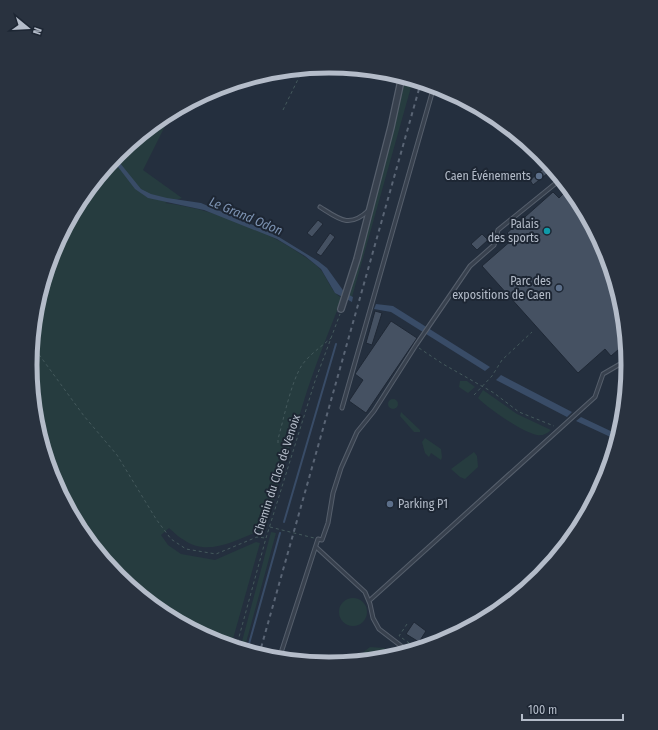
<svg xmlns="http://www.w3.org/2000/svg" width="658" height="730" viewBox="0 0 658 730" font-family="'Fira Sans Condensed',sans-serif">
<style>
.green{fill:#263c3f}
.water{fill:#394c67}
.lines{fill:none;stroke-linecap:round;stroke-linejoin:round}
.stream{stroke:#394c67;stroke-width:2}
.building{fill:#455162;stroke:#1f2835}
.service-casing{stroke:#565f6c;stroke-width:5}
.minor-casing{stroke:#565f6c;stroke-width:8}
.secondary-casing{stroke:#565f6c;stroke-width:10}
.path{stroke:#44595c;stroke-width:1;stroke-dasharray:3 3;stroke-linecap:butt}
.service{stroke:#38414e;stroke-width:3}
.minor{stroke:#38414e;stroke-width:5.5}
.secondary{stroke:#465061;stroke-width:8}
.rail{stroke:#5a6575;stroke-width:2;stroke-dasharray:4 4;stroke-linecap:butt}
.service-dot{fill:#5c6f8a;stroke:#1d2633;stroke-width:1.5}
.culture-dot{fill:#0f9aa8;stroke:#1d2633;stroke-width:1.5}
.labels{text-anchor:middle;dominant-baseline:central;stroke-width:4;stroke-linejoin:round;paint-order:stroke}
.poi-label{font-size:12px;fill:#b4bcc9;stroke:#1d2633;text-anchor:end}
.street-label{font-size:12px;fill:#b4bcc9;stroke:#1d2633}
.water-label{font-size:13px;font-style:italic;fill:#7c92b1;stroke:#1d2633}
.rim{fill:none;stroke:#b4bcc9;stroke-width:5}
</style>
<rect width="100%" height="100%" fill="#242f3e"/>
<path class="green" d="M405,77L413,80L352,297L348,296L372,213Z
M172,112L143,170L182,198L165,203C215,209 277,234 316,265C328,275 329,291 342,298C328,334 313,370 302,407C289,448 278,488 264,529C240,538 208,558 184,540C178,537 174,532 169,528L161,535L168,545L181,554L215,560L256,542L260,543L231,646C197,636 167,617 139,594C38,511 5,373 53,251C67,216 91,182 117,154C130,140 148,129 163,116Z
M460,381H467L475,387L468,393L459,387Z
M483,390L517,414L551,430C547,434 542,436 537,435C522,432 489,409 478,398Z
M388 404a5 5 0 1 1 10 0a5 5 0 1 1-10 0Z
M401,412L420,430V432H414L400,416Z
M425,438L441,449L442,457L441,460L431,453L429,457L425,453L422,442Z
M474,452L477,456L478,467L465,479L460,477L451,469Z
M271,532L276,533L244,650L240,649Z
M339 612a14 14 0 1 1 28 0a14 14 0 1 1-28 0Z
M370,647L384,648L395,656L359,661L361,654Z"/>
<path class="water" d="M116,155L120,163L141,189L151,194L167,198L201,203L274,234L318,261L327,268L345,293L353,297L352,302L335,293L321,269L305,256L277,239L204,210L148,198L135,189L115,163L113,159Z
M376,304L393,306L490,367L485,371L391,312L374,309Z
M501,375L572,412L567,417L496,380Z
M581,417L619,435L617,440L576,421Z"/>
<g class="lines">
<path class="stream" d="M284,522L336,344
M247,651L280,533"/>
</g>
<path class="building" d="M549,164L553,169L533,185L530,180Z
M569,188L578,199L605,251L622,307L626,343L611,356L605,349L578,373L482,266L513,239L507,233L553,192L559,198Z
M318,220L323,224L312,237L307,233Z
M330,233L335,237L321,256L316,253Z
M482,234L488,240L477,250L471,244Z
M375,311L382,313L372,345L366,343Z
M391,321L417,338L366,413L349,401L363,380L355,374Z
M414,622L426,631L419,642L406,634Z"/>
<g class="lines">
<defs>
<path id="service" d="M491,114L502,122
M320,207C339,219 349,229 369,210
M342,408L434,86
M316,547L365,592L370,604L373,618L379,629L409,652
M369,601L595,397L603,374L627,360
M279,659L318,539L322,540L328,523L333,493L341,468L357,432L374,411L416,345L470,266L494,245L498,230L561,179"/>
<path id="minor" d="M341,309L357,259L391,127L402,76"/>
<path id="secondary" d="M515,597L542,575"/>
</defs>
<use href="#service" class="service-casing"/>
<use href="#minor" class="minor-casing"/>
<use href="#secondary" class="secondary-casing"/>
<path class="path" d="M283,110L303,69
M32,345L84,416L117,455L156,519L171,539L186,549L216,554L257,537L265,538
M419,348L443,364L494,393L519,412L554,426
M474,395L492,376L502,360L532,332
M278,443V439C284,418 291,382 302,365C310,354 321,347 331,338
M270,527L314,538
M407,624L399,636L418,649
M236,648L266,538L315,381L340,314"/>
<use href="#service" class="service"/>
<use href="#minor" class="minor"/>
<use href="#secondary" class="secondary"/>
<path class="rail" d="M259,655L421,82"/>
</g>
<g class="service-dot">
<circle cx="539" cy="176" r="4"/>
<circle cx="559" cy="288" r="4"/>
<circle cx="390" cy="504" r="4"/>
</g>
<circle class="culture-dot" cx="547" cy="231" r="4"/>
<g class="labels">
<g class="poi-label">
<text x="531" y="176">Caen Événements</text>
<text x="539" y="224">Palais<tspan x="539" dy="14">des sports</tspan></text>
<text x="551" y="281">Parc des<tspan x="551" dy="14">expositions de Caen</tspan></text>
<text x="398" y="504" text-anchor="start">Parking P1</text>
</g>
<g class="street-label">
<text transform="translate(277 475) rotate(-72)">Chemin du Clos de Venoix</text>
</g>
<g class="water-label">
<text transform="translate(246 216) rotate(23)">Le Grand Odon</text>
</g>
</g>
<path d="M0 0H658V730H0ZM37 365a292 292 0 1 1 584 0a292 292 0 1 1-584 0Z" fill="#29323f" fill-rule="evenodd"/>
<path class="rim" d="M37 365a292 292 0 1 1 584 0a292 292 0 1 1-584 0Z"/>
<g transform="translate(28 28) rotate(108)" stroke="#1d2633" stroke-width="3" paint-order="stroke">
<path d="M0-3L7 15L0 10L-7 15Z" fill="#b4bcc9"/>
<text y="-6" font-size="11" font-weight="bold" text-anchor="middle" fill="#b4bcc9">N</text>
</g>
<path d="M522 714v6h101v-6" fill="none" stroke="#b4bcc9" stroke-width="2"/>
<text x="528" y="714" font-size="12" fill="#b4bcc9" stroke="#1d2633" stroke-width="3" paint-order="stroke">100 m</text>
</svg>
